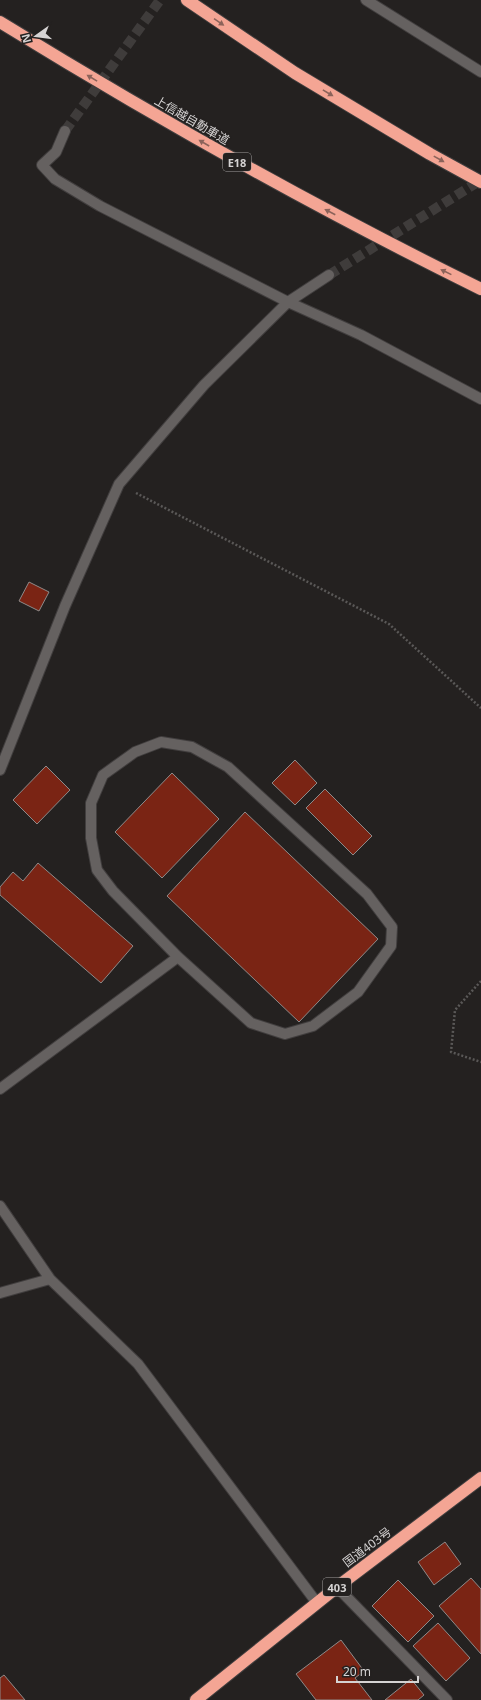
<svg xmlns="http://www.w3.org/2000/svg" width="481" height="1700" viewBox="0 0 481 1700" font-family="'Noto Sans','Noto Sans JP',sans-serif">
<style>
.building{fill:#7a2414;stroke:#8e8a89}
.lines{fill:none;stroke-linecap:round;stroke-linejoin:round}
.street-tunnel{stroke:#3f3c3b;stroke-width:10;stroke-dasharray:10 5;stroke-linecap:butt}
.lane-casing{stroke:#413e3e;stroke-width:12}
.street-casing{stroke:#413e3e;stroke-width:12}
.highway-casing{stroke:#413e3e;stroke-width:14}
.path{stroke:#5a5857;stroke-width:2.5;stroke-dasharray:2 2;stroke-linecap:butt}
.lane{stroke:#656160;stroke-width:10}
.street{stroke:#656160;stroke-width:10}
.highway{stroke:#f4a594;stroke-width:12}
.oneway{fill:#8c635a}
.labels{text-anchor:middle;dominant-baseline:central;stroke-width:3;stroke-linejoin:round;paint-order:stroke}
.shield{fill:#242120;stroke:#a09e9d;stroke-width:1}
.shield-label{font-size:11px;font-weight:bold;fill:#d5d3d3}
.street-label{font-size:12px;fill:#d5d3d3;stroke:#242120}
</style>
<rect width="100%" height="100%" fill="#242120"/>
<path class="building" d="M29,582L49,592L39,611L19,601Z
M295,760L317,783L295,805L272,783Z
M46,766L70,790L37,824L13,800Z
M172,773L219,819L162,878L115,832Z
M325,789L372,836L353,855L306,808Z
M245,812L378,939L299,1022L167,896Z
M38,863L133,946L101,983L0,895V887L13,872L23,881Z
M445,1542L461,1564L434,1585L418,1562Z
M471,1578L481,1589V1654L439,1606Z
M398,1580L434,1616L408,1642L372,1606Z
M438,1623L470,1658L446,1681L413,1646Z
M341,1640L364,1671L355,1678L372,1700H316L296,1674Z
M4,1675L25,1700H0V1678Z
M411,1679L424,1695L418,1700H385Z"/>
<g class="lines">
<path class="street-tunnel" d="M65,131L160,0
M329,275L481,180"/>
<defs>
<path id="lane" d="M161,742L192,747L228,767L367,894L392,927L391,946L358,992L313,1026L285,1034L251,1023L178,957L113,891L97,870L91,838V803L103,775L135,752Z
M0,1089L178,957"/>
<path id="street" d="M366,0L481,72
M65,131L56,152L42,165L55,179L100,206L288,302L361,335L481,399
M0,770L65,606L119,484L204,385L288,302L329,275
M0,1206L50,1279L138,1364L317,1603
M0,1293L50,1279
M337,1587L447,1700"/>
<path id="highway" d="M187,0L295,73L430,154L481,182
M0,22C156,118 316,208 481,289
M196,1700L337,1587L481,1478"/>
</defs>
<use href="#lane" class="lane-casing"/>
<use href="#street" class="street-casing"/>
<use href="#highway" class="highway-casing"/>
<path class="path" d="M136,493L389,624L481,708
M481,981L455,1010L451,1052L481,1062"/>
<use href="#lane" class="lane"/>
<use href="#street" class="street"/>
<use href="#highway" class="highway"/>
</g>
<defs><path id="oneway-solid" d="M-6-.8H1V-3.2L6.5 0L1 3.2V.8H-6Z"/></defs>
<g class="oneway">
<use href="#oneway-solid" transform="translate(219 22) rotate(34)"/>
<use href="#oneway-solid" transform="translate(92 78) rotate(-149)"/>
<use href="#oneway-solid" transform="translate(328 93) rotate(31)"/>
<use href="#oneway-solid" transform="translate(204 143) rotate(-150)"/>
<use href="#oneway-solid" transform="translate(439 159) rotate(29)"/>
<use href="#oneway-solid" transform="translate(330 212) rotate(-152)"/>
<use href="#oneway-solid" transform="translate(446 272) rotate(-154)"/>
</g>
<g class="labels">
<g class="shield">
<rect x="223" y="153" width="28" height="18" rx="3"/>
<rect x="323" y="1578" width="28" height="18" rx="3"/>
</g>
<g class="shield-label">
<text x="237" y="162">E18</text>
<text x="337" y="1587">403</text>
</g>
<g class="street-label">
<text transform="translate(192 120) rotate(30)">上信越自動車道</text>
<text transform="translate(367 1547) rotate(-37)">国道403号</text>
</g>
</g>
<g transform="translate(36 36) rotate(256)" stroke="#242120" stroke-width="3" paint-order="stroke">
<path d="M0-3L7 15L0 10L-7 15Z" fill="#d5d3d3"/>
<text y="-6" font-size="11" font-weight="bold" text-anchor="middle" fill="#d5d3d3">N</text>
</g>
<path d="M337 1676v6h81v-6" fill="none" stroke="#d5d3d3" stroke-width="2"/>
<text x="343" y="1676" font-size="12" fill="#d5d3d3" stroke="#242120" stroke-width="3" paint-order="stroke">20 m</text>
</svg>
